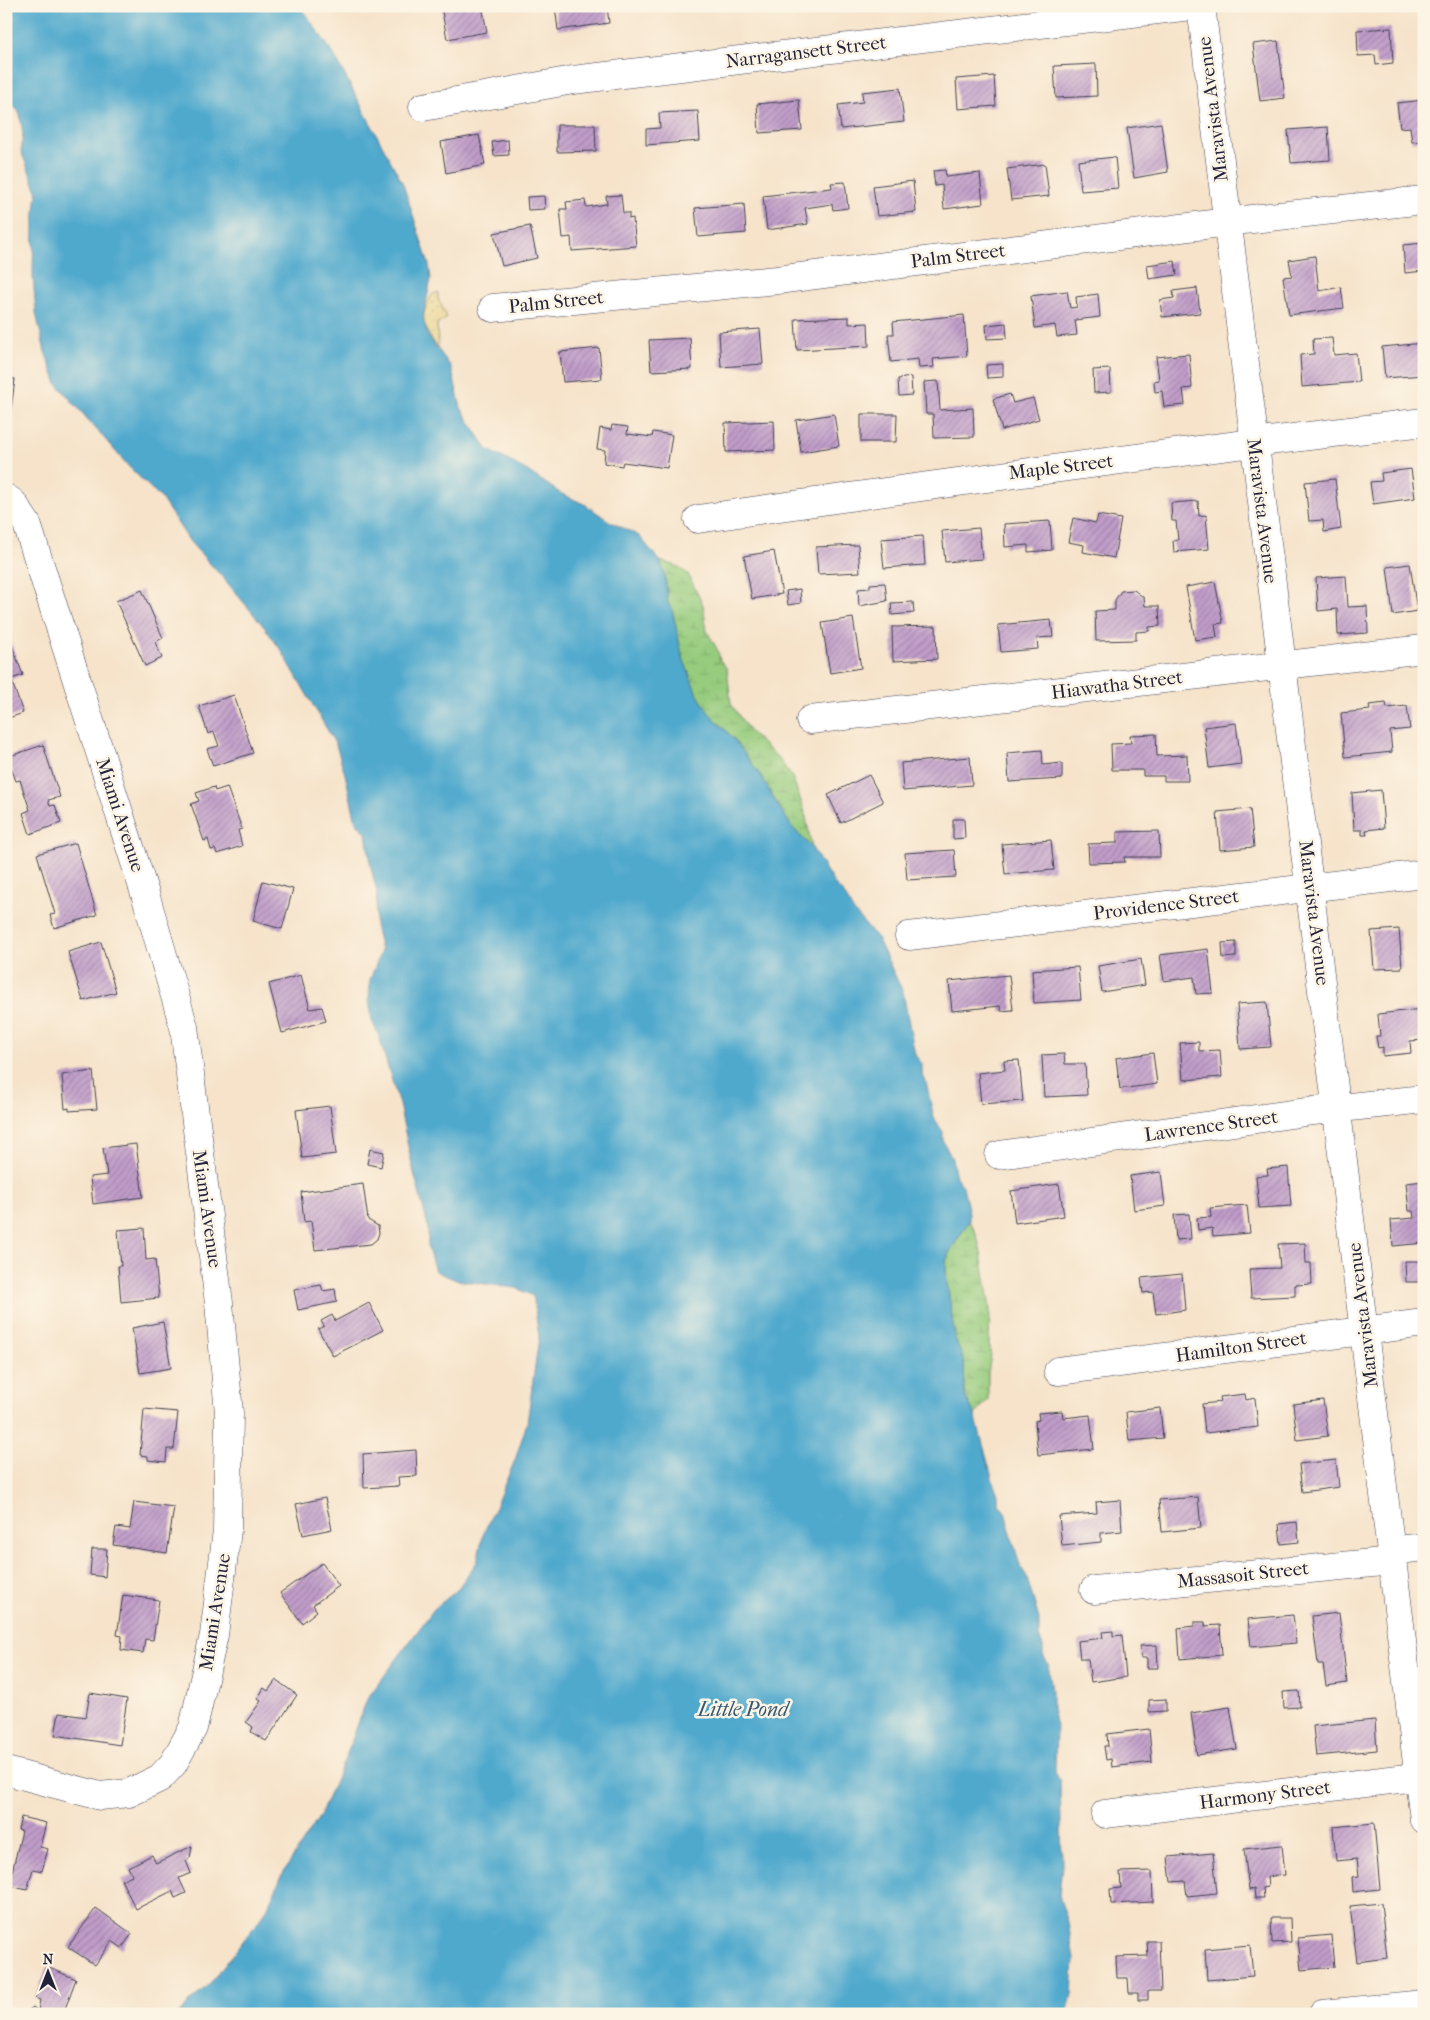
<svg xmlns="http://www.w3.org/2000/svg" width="1430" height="2020" viewBox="0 0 1430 2020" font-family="'IM FELL French Canon',serif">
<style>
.wetland{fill:url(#wetland-marsh);stroke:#5c775c}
.sand{fill:url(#sand-dots);stroke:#887e6c}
.water{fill:#50a9cd;stroke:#396684}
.building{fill:url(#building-hatch)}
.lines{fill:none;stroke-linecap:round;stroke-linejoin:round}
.street-casing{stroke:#423f50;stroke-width:29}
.secondary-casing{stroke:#423f50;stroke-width:29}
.street{stroke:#fff;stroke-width:28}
.secondary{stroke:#fff;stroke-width:28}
.labels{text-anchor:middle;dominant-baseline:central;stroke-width:5;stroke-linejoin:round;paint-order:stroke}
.street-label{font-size:19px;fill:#22223b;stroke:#fcf5e5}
.water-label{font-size:20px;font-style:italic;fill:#345875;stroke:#fcf5e5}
</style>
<defs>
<pattern id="wetland-marsh" width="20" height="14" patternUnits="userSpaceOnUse" patternTransform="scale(1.25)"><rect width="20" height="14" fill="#97cc7e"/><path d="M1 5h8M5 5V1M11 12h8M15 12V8" fill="none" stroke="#82af6e"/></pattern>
<pattern id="sand-dots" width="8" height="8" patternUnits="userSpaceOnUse" patternTransform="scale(1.25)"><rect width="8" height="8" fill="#eeda9e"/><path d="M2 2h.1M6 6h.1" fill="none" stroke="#ccbb89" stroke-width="1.8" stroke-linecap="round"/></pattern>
<pattern id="building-hatch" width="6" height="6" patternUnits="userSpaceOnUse" patternTransform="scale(1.25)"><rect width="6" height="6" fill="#c19eca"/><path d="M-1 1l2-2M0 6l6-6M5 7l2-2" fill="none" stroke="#9c80a5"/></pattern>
</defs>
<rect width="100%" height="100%" fill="#fcf5e5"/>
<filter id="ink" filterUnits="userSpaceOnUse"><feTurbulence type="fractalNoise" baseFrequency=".02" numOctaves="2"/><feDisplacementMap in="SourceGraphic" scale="10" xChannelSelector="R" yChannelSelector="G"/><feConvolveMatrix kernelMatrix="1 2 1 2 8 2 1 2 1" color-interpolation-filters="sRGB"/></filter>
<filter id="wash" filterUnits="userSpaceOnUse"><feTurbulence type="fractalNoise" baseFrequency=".0096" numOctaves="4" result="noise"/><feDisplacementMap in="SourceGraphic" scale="20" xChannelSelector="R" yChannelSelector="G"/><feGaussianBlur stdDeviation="1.12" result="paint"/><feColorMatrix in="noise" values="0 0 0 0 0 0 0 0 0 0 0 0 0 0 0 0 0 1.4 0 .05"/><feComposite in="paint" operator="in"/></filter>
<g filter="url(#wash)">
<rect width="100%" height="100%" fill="#f6e3ca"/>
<path class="wetland" d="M660,561L677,566L688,574L703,605L707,631L718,651L720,660L727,669L731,704L750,732L779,759L792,777L805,812L812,848L792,827L774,799L763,779L734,739L709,713L696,692L682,655L672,609L668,603L665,576Z
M969,1221L975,1231L980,1247L990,1309L989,1346L991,1355L988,1373V1400L975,1415L965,1396L964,1362L955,1338L946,1275V1262L949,1253Z"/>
<path class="sand" d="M438,293V299L446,315L445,320L437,323L438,348C423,328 418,316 433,294Z"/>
<path class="water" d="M6,6H300L333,53L403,184L429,265L431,279L423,317L427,334L451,367L461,408L487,449L526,470L560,493L586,505L609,521L639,536L660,561L665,576L668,603L672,609L682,655L696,692L709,713L734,739L763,779L774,799L792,827L812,848L835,885L844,894L854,912L877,938L903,992L915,1055L922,1064V1073L926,1082L934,1118L943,1132V1141L952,1159L956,1177L963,1186L969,1213V1221L949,1253L946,1262V1275L955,1338L964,1362L965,1396L975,1415L994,1485L998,1494V1503L1005,1512L1020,1566L1026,1575L1039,1619V1637L1043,1646V1655L1048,1664L1052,1691V1709L1056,1727L1055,1772L1060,1781L1062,1865L1059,1896L1068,1923L1074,1959L1072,1995L1067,2014H178L215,1978L266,1911L283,1873L320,1816L347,1754L367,1699L434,1609L456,1591L477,1562L483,1535L515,1460L527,1423L539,1337L533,1296L516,1288L456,1280L435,1271L428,1249V1226L412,1165L399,1104L378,1034L372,1021L369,1000L370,980L381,951L375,925L377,892L371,868L366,833L356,822L345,774L336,745L283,653L265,628L225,580L190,542L161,498L130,468L57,384L45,352L36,313L33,276L34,224L37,191L21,151L23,135L20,114L15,106L6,103Z"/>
<g id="blocks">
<path class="building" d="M441,6H482L487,32L447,39Z
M555,6H607L609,23L558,30Z
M1391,28L1393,63L1376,65L1375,55L1358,56L1357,30Z
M1278,41L1285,98L1260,101L1253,44Z
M1096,64L1097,96L1056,98L1054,66Z
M994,76L996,106L958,109L956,79Z
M900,88L904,122L841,129L838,105L863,102L862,92Z
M799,100L802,130L759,133L757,104Z
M1424,100V141L1412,142L1410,127L1400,128L1397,103Z
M698,111L700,141L646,145V129L660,128L659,113Z
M1161,123L1168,172L1134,178L1127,128Z
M557,125H595L596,151L557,152Z
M1328,127L1330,160L1291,163L1288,130Z
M479,135L485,165L446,173L441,142Z
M508,140L509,155L494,156L492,142Z
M1115,157L1118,188L1081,191L1078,161Z
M1045,164L1049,196L1011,200L1007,169Z
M945,170L946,177L980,173L983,204L944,209L942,185L935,186L933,171Z
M913,181L916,212L877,216L873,186Z
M845,182L848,208L833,210L832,204L805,208L808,224L767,230L763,196L832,188L831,183Z
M621,195L623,213H629V219L633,218L636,246L572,251L571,237L563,238L560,209H567L566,202L585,200L586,207L607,204L606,196Z
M544,196L545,209L528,210L527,197Z
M744,204L746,233L698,237L695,208Z
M530,226L537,258L502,266L494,233Z
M1424,243V271L1405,273L1403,245Z
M1315,256L1319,291L1341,287L1344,308L1289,315L1283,277L1292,276L1289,260Z
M1175,261L1177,275L1149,279L1147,265Z
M1197,288L1200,313L1162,317L1160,300L1174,298L1173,291Z
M1067,291L1070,308L1077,307L1076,297L1098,294L1100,317L1075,320L1077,335L1057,337L1055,325L1035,328L1031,296Z
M964,315L967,356L933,359L934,367L919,368L918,359L891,362L888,334H894L893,322Z
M849,317V324L868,323L869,346L797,350L795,319Z
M1006,323L1007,338L987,339L986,325Z
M760,329L763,364L721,367L719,332Z
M690,338L692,369L651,371L649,340Z
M1332,338L1334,355L1356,353L1359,382L1302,387L1300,355L1314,354L1313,339Z
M1424,343V375L1385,378L1382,347Z
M599,348L602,379L563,382L560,352Z
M1189,354L1192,388L1183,389L1185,405L1164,407L1162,391L1155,392L1154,381L1159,380L1156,357Z
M1003,364V377L987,378L986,365Z
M1110,369L1111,392L1094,393L1093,370Z
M911,377L912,395L899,396L898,379Z
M6,378L15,379L10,418L6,417Z
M938,381L940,410L973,408L974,437L934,438L933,414H926L924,382Z
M1010,394L1013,403L1033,398L1039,419L1002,430L993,399Z
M834,414L839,446L801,452L796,420Z
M861,414H897L896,442H861Z
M774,421L775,450L726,452L725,423Z
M612,425L628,427L627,434L652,437L653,432L672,435L667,468L623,462L622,466L604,463L605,450L597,449L600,428L611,430Z
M1411,469L1415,498L1373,504L1370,482L1382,481L1381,473Z
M1335,479L1341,529L1324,532L1323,520L1309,521L1305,482Z
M1198,501L1199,516L1206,515L1209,549L1174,552L1173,541L1178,540L1176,521H1172L1171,503Z
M1098,515L1121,519L1114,558L1083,552L1084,545L1068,542L1073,518L1096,523Z
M1050,521L1052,550L1028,552V545L1005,547L1004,524Z
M979,528L982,559L945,562L942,531Z
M923,536L925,565L884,568L881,539Z
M858,545L860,572L818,574L816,547Z
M774,551L782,594L752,599L744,556Z
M1410,564L1417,611L1393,615L1387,567Z
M1346,576L1348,607L1367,606L1368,633L1338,635L1337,609L1318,611L1316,578Z
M1215,582L1223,623L1215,624L1217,637L1195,640L1186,587Z
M885,583L887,601L859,606L858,589L870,588V584Z
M800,589L801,603L788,605L786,591Z
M142,590L163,638L155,642L162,658L145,666L116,601Z
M1134,590L1144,598L1145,606H1159L1160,626L1149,627V631L1136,632V640L1096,641L1095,611L1115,610V600L1121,591Z
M913,602L914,613L892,615L891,603Z
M853,618L861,668L830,673L822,623Z
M1051,620L1053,637L1037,638L1038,649L1001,652L998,625Z
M936,626L937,659L893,661L892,627Z
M10,640L23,675L11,679L23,713L6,719V641Z
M234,695L253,753L213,766L207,749L219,746L214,732L208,734L199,706Z
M1386,703L1387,708L1407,706L1410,729L1390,731L1392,752L1345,757L1341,713L1370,710L1369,705Z
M1236,723L1241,764L1209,768L1204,727Z
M1156,734L1157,756L1187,755L1188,781H1164V776H1143V770H1112L1111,744L1131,743L1130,735Z
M43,745L60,797L48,800L50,806L55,805L61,823L30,834L23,813L30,810L20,780L16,781L7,757Z
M1042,750L1043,765L1062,763V779L1009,782L1007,753Z
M970,757L972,785L903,791L901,763Z
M869,775L883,802L841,823L828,795Z
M214,787L215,791L227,787L242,829L238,830L242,846L217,854L215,849L211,850L208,839L204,841L191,804L199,801L196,793Z
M1381,790L1384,828L1366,830L1367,835H1362V830H1354L1352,793Z
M1250,809L1254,847L1220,850L1217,812Z
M953,819H964L965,838L953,839Z
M1159,831L1160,857H1124L1125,862L1089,863L1088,844L1117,843V832Z
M1051,840L1054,870L1005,874L1002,844Z
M76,843L97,915L54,928L50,915L55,914L37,854Z
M954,850L956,877L907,880L905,853Z
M263,881L293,889L282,929L253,921Z
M1399,929L1402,968L1374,969L1371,931Z
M101,942L116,992L83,1001L68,952Z
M1236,942V957L1223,958L1222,943Z
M1208,949L1213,993L1196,994L1194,977L1164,981L1160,955Z
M1141,959L1145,985L1102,992L1098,966Z
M1078,967L1081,1000L1034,1003L1032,970Z
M301,975L310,1009L322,1007L326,1021L282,1033L269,984Z
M1009,975L1013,1010L1001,1011L1000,1006L952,1011L949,981Z
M1267,1002L1271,1047L1240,1049L1237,1004Z
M1422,1009L1424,1040L1410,1041L1411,1053L1383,1056V1047L1378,1048L1376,1036H1380L1378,1014Z
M1199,1042V1051L1220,1050L1222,1077L1183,1080L1180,1043Z
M1153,1053L1157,1084L1120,1089L1116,1058Z
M1064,1054L1065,1064H1085L1087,1095L1044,1097L1042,1055Z
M1019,1060L1023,1101L981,1104L978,1073L1005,1070L1004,1061Z
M93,1071L97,1109L69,1111V1108L65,1109L62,1075Z
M330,1106L336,1154L302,1158L296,1110Z
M136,1144L143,1197L93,1204L90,1177L107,1175L103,1148Z
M370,1149L384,1152L381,1167L367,1164Z
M1288,1167L1291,1206L1259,1208L1256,1176L1268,1175L1267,1169Z
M1161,1172L1165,1206L1134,1210L1130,1176Z
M1424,1181V1243L1393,1246L1391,1220L1414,1218L1413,1211H1409L1406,1183Z
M363,1184L368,1220L378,1226L379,1233L377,1239L371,1244L315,1250L311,1221L304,1222L301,1192Z
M1059,1184L1064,1216L1015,1223L1011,1191Z
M1247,1205L1250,1233L1213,1236L1212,1228L1198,1230L1197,1218L1211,1217L1210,1208Z
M1189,1214L1191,1239L1176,1240L1174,1215Z
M144,1228L146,1260L155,1259L159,1298L121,1302L118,1266H121L118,1230Z
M1305,1243L1306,1263H1311L1312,1284L1295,1285V1296L1251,1298L1249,1269L1280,1268L1278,1244Z
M1405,1261H1424V1282H1406Z
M1182,1274L1185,1310L1156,1314L1153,1292L1143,1293L1141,1278Z
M321,1285L323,1291L335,1289L337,1302L298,1310L294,1290Z
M369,1303L383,1330L333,1356L318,1329L324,1326L321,1321L332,1315L335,1321Z
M163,1322L171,1368L140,1373L132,1328Z
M6,1370H10L9,1402H6Z
M1245,1394L1246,1400L1255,1398L1258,1427L1205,1433L1202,1404L1221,1402L1220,1397Z
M1323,1400L1328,1436L1297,1440L1293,1404Z
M1160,1408L1163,1438L1129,1441L1126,1412Z
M144,1409L178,1412L174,1449H167L166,1462L148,1460V1456L140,1455Z
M1062,1411L1063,1418L1090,1415L1094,1449L1038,1455L1035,1421L1039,1420L1038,1413Z
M416,1450L417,1476L398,1477L399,1486L364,1488L363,1454Z
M1336,1460L1339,1487L1302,1492L1299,1464Z
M1198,1497L1201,1528L1162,1532L1159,1500Z
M325,1498L332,1529L303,1535L296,1504Z
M1120,1500L1122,1531L1101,1533V1542L1062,1546L1059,1516L1097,1513L1096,1502Z
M134,1502L174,1507L167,1553L113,1545L116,1527L130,1529Z
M1297,1522L1299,1542L1281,1544L1279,1524Z
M92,1549H107L105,1577L90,1575Z
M322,1563L339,1586L313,1605L317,1611L302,1623L280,1593Z
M123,1595L159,1600L153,1640L145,1639L143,1653L121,1650L122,1636L117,1635Z
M1339,1613L1347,1683L1326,1686L1323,1664H1318L1312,1616Z
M1293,1615L1296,1643L1251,1647L1248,1619Z
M1194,1622H1205V1626L1220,1625L1222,1655L1180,1659L1178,1628L1194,1626Z
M1113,1631V1636L1122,1635L1126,1677L1091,1682L1088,1659H1080L1078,1641L1103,1638L1102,1632Z
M1157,1645L1158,1668H1147V1658H1141L1140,1646Z
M276,1680L297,1695L266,1741L251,1732L253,1727L246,1722L261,1701L257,1699L264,1688L268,1691Z
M1299,1691L1300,1707L1284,1708L1283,1692Z
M90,1693L127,1699L120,1745L55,1735L59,1713L86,1717Z
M1166,1699V1711L1149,1712V1700Z
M1230,1707L1237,1749L1197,1755L1191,1713Z
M1375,1720L1377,1750L1316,1756L1313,1726Z
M1149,1729L1152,1762L1112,1767L1111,1759L1106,1760L1104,1746H1108L1107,1734Z
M21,1817L46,1823L40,1847L48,1849L42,1871L33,1869L27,1890L6,1885V1871L12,1872L22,1831L18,1830Z
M1374,1823L1380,1889L1353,1892L1352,1877L1359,1876L1357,1859L1336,1861L1333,1827Z
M1282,1845L1285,1875L1267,1877L1268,1887L1263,1888L1264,1898H1255L1254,1889L1249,1890L1244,1849Z
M192,1846L190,1858L186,1861L191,1873L179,1878L186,1893L175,1898L172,1891L136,1909L121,1880L132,1875L128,1867L152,1855L156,1863Z
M1213,1853L1217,1893L1187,1896L1185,1881L1171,1882L1168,1857Z
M1152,1871L1153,1902L1111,1904L1110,1889L1121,1888L1120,1872Z
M1381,1903L1387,1958L1357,1962L1350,1906Z
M96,1908L132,1934L122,1948L112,1941L95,1965L68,1947Z
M1271,1918H1290L1291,1942L1272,1943Z
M1331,1935L1334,1967L1301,1970L1298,1938Z
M1147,1941H1159L1161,1991H1148V2000H1138V1993H1129L1128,1978H1117L1116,1957L1148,1956Z
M1250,1945L1253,1976L1207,1980L1205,1949Z
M47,1967L76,1979L63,2014L44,2012V2014H24L33,2007L38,2011L40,2000L35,1998Z"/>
</g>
</g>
<g filter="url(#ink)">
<use href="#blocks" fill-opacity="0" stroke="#423f50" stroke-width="1"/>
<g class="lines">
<defs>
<path id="street" d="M423,107L573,80L1191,6
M493,308L777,280L1243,220L1424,200
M6,498L13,503L27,524L146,897L184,1027L219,1303L229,1413L227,1530L214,1635L193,1728L173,1764L160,1778L129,1793L100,1796L6,1771
M698,519C940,483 1181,451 1424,422
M810,720L1424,649
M909,936L1424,874
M999,1155L1313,1111L1424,1099
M1058,1371L1424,1323
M1391,1551L1424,1547
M1094,1590L1393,1561
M1105,1814L1424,1776
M1323,2014L1424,2004"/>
<path id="secondary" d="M1201,6C1274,611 1354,1215 1424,1820"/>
</defs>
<use href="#street" class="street-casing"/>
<use href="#secondary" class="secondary-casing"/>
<use href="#street" class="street"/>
<use href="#secondary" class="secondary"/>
</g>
</g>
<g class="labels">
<g class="street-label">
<text transform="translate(806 52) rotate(-7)">Narragansett Street</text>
<text transform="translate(1213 109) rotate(-97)">Maravista Avenue</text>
<text transform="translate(958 256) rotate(-7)">Palm Street</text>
<text transform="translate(556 302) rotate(-6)">Palm Street</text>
<text transform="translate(1061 467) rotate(-7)">Maple Street</text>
<text transform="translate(1262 511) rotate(83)">Maravista Avenue</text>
<text transform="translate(1117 685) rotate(-7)">Hiawatha Street</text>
<text transform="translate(120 815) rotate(72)">Miami Avenue</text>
<text transform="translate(1166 905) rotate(-7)">Providence Street</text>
<text transform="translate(1314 913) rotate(83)">Maravista Avenue</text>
<text transform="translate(1211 1126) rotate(-8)">Lawrence Street</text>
<text transform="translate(207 1209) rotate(82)">Miami Avenue</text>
<text transform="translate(1363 1315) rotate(-97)">Maravista Avenue</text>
<text transform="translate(1241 1347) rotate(-8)">Hamilton Street</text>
<text transform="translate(1243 1575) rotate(-6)">Massasoit Street</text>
<text transform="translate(215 1612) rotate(-81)">Miami Avenue</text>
<text transform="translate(1265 1795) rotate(-7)">Harmony Street</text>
</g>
<g class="water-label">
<text x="743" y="1709">Little Pond</text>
</g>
</g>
<rect width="1430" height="2020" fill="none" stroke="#fcf5e5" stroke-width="25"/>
<g transform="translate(48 1972)" stroke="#fcf5e5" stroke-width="4" paint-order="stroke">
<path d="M0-4L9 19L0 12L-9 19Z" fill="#22223b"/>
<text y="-8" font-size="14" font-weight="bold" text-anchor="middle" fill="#22223b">N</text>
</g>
</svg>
